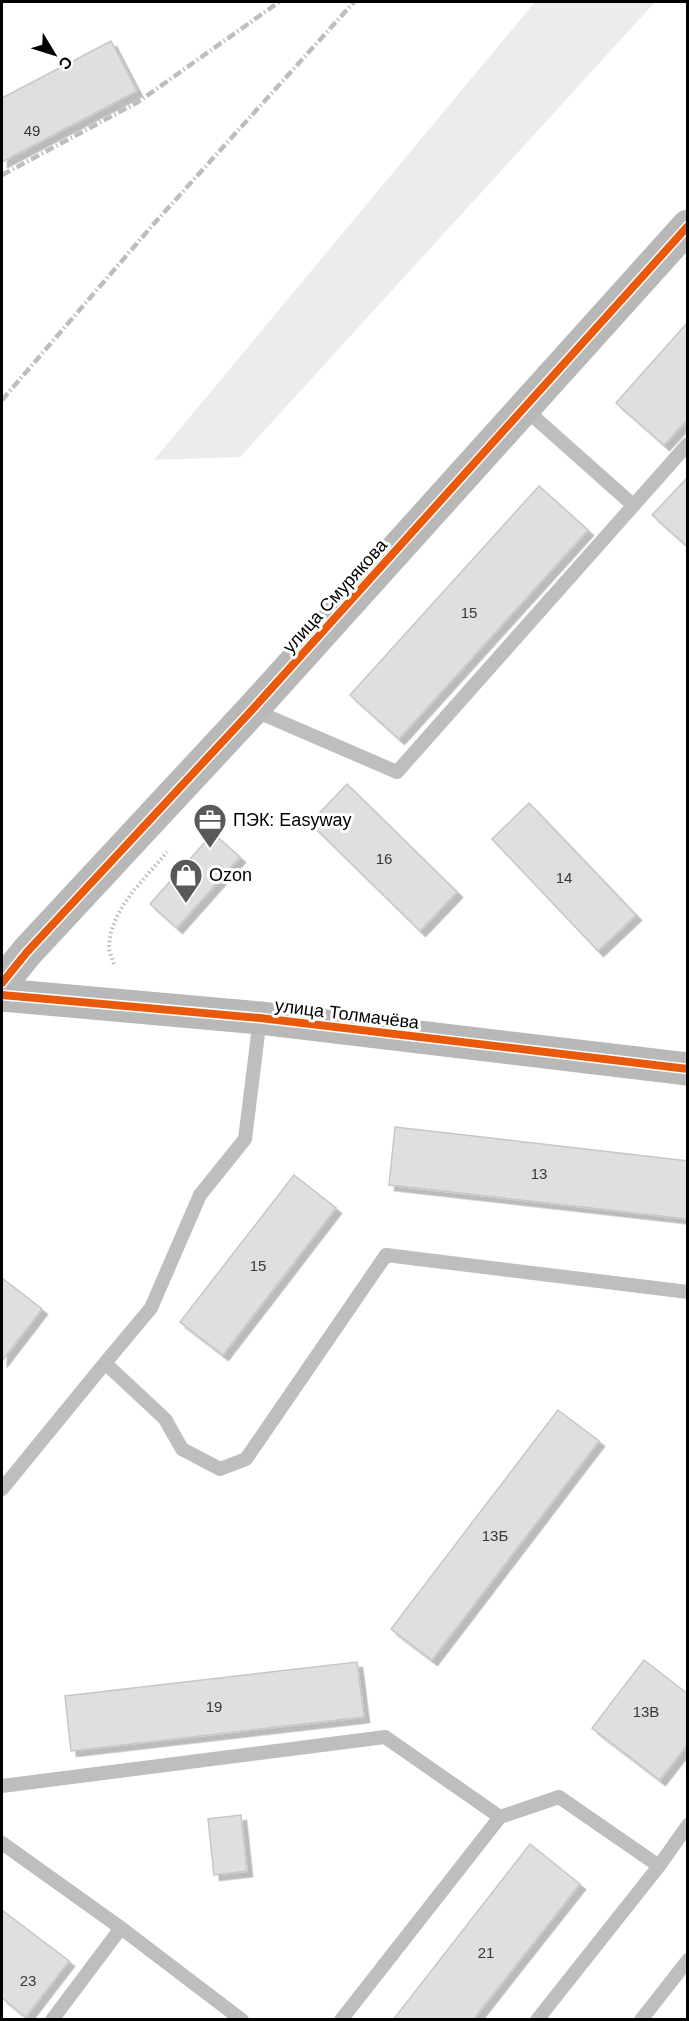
<svg xmlns="http://www.w3.org/2000/svg" width="689" height="2021" viewBox="0 0 689 2021" font-family="Helvetica,sans-serif">
<style>
.green{fill:#ececec}
.building{fill:#dfdfdf;stroke:#c7c7c7;stroke-width:1.5;filter:url(#shadow)}
.lines{fill:none;stroke-linecap:round;stroke-linejoin:round}
.path{stroke:#b9b9b9;stroke-width:4;stroke-dasharray:1.5 3;stroke-linecap:butt}
.lane{stroke:#bebebe;stroke-width:14}
.secondary{stroke:#b8b8b8;stroke-width:33}
.rail{stroke:#bebebe;stroke-width:4.5;stroke-dasharray:9 3 1.5 3;stroke-linecap:butt}
.cycleway-casing{stroke:#fff;stroke-width:11}
.cycleway{stroke:#e8590c;stroke-width:8}
.labels{text-anchor:middle;dominant-baseline:central;stroke-width:6;stroke-linejoin:round;paint-order:stroke}
.number-label{font-size:15px;fill:#383838}
.street-label{font-size:18px;fill:#000;stroke:#fff}
.poi-label{font-size:18px;fill:#000;stroke:#fff;text-anchor:start}
</style>
<defs>
<filter id="shadow"><feDropShadow dx="5.5" dy="5.5" stdDeviation="0" flood-color="#0004"/></filter>
</defs>
<rect width="100%" height="100%" fill="#fff"/>
<path class="green" d="M535,2H655L240,457L154,460Z"/>
<path class="building" d="M111,41L137,91L2,162V98Z
M688,322V419L664,445L616,403Z
M688,477V547L652,515Z
M539,486L588,530L399,739L350,695Z
M347,784L457,892L420,931L310,823Z
M529,803L636,915L598,951L492,839Z
M213,833L240,857L177,928L150,904Z
M395,1127L688,1161V1219L389,1185Z
M294,1175L336,1208L223,1355L180,1322Z
M2,1278L42,1309L2,1361Z
M558,1410L599,1441L432,1660L391,1629Z
M644,1660L688,1694V1744L660,1780L592,1728Z
M357,1662L364,1717L71,1751L65,1696Z
M241,1815L247,1871L214,1875L208,1819Z
M530,1844L580,1884L473,2020H393Z
M2,1910L69,1961L26,2017L2,1998Z"/>
<g class="lines">
<path class="path" d="M114,964C112,958 109,952 109,946C111,908 145,879 167,852"/>
<path class="lane" d="M524,408L633,505
M253,710L397,772L688,444
M260,1018L245,1139L200,1195L151,1308L105,1363L165,1419L182,1449L220,1469L246,1459L386,1255L688,1292
M2,1489L105,1363
M2,1786L385,1737L500,1817
M2,1843L121,1928L242,2020
M52,2020L121,1928
M341,2020L500,1817L559,1797L659,1866
M537,2020L659,1866L688,1825
M641,2020L688,1960"/>
<path class="secondary" d="M2,983L27,952L252,710L688,226
M2,995L260,1018L688,1069"/>
<path class="rail" d="M2,175L138,102L279,2
M2,400L151,227L354,2"/>
<defs>
<path id="cycleway" d="M2,983L27,952L252,710L688,226
M2,995L260,1018L688,1069"/>
</defs>
<use href="#cycleway" class="cycleway-casing"/>
<use href="#cycleway" class="cycleway"/>
</g>
<defs>
<symbol id="office-pin" viewBox="-11 -11 22 30"><path d="M0 17L-7.5 6A9.5 9.5 0 1 1 7.5 6Z" fill="#595959" stroke="#fff"/><path d="M-6-3h4V-5.5h4V-3h4V5H-6ZM-1-4.5V-3h2v-1.5ZM-6 0V1H6V0Z" fill="#fff"/></symbol>
<symbol id="shop-pin" viewBox="-11 -11 22 30"><path d="M0 17L-7.5 6A9.5 9.5 0 1 1 7.5 6Z" fill="#595959" stroke="#fff"/><path d="M-5-2.5h2.3a2.7 3.5 0 0 1 5.4 0H5L5.5 6h-11ZM-1.5-2.5h3a1.5 2.3 0 0 0-3 0Z" fill="#fff"/></symbol>
</defs>
<g fill-rule="evenodd">
<use href="#office-pin" x="191" y="801" width="38" height="52"/>
<use href="#shop-pin" x="167" y="856" width="38" height="52"/>
</g>
<g class="labels">
<g class="number-label">
<text x="32" y="130">49</text>
<text x="469" y="612">15</text>
<text x="384" y="858">16</text>
<text x="564" y="877">14</text>
<text x="539" y="1173">13</text>
<text x="258" y="1265">15</text>
<text x="495" y="1535">13Б</text>
<text x="214" y="1706">19</text>
<text x="646" y="1711">13В</text>
<text x="486" y="1952">21</text>
<text x="28" y="1980">23</text>
</g>
<g class="street-label">
<text transform="translate(335 596) rotate(-48)">улица Смурякова</text>
<text transform="translate(347 1014) rotate(7)">улица Толмачёва</text>
</g>
<g class="poi-label">
<text x="233" y="820">ПЭК: Easyway</text>
<text x="209" y="875">Ozon</text>
</g>
</g>
<rect width="689" height="2021" fill="none" stroke="#000000" stroke-width="6"/>
<g transform="translate(54 54) rotate(128)" stroke="#ffffff" stroke-width="4.5" paint-order="stroke">
<path d="M0-4.5L10 22L0 15L-10 22Z" fill="#000000"/>
<text y="-9" font-size="16" font-weight="bold" text-anchor="middle" fill="#000000">С</text>
</g>
</svg>
